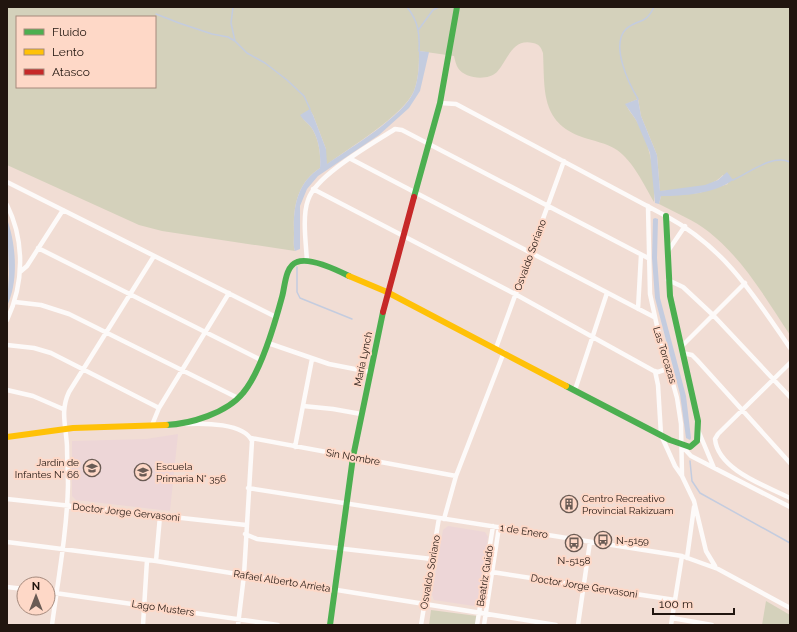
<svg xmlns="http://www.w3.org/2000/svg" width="797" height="632" viewBox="0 0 797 632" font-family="Raleway,sans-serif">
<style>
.education{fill:#edd6d7}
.green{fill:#d4d1bb;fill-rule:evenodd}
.water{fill:#c4ccdf}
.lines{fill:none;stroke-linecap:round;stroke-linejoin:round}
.stream{stroke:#c4ccdf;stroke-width:1.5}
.street{stroke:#fdfaf9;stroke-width:4.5}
.fast{stroke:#4caf50;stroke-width:6}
.slow{stroke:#ffc107;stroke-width:6}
.jam{stroke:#c62828;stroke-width:6}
.labels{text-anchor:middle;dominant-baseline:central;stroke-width:4;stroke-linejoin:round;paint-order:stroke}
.street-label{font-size:10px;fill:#21150f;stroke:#fed8c7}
.poi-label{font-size:10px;fill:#21150f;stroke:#fed8c7;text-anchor:start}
</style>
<rect width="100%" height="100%" fill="#f1ddd4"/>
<path class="education" d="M178,434L170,511L76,500L72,496V441L146,439Z
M448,526L485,532L488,537L477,604L474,606L434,600L432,595L443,530Z"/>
<path class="green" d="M7,7H790V335C766,299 744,260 709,232C694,220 676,213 659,204L661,196L699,193L728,184L723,175C708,191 680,190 660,191L657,155L641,116L638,99L626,104C628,110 633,115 636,120C651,145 655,173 654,202C644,185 633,161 617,150C606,143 594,141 582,137C540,122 545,89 543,53C541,47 539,44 533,43C512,38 508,60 497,72C488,81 465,79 458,68C456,65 455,60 454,56L419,51C419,64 419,78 414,91C403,116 349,148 326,165V149L313,115L310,110L301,115C303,120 308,123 311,127C319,138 321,155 320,168C297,183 293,207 294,233C294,239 293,246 295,251L162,231L139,225L7,165ZM17,17H155V87H17Z
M766,601L790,615V625H762Z
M431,610L477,616L476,625H429Z"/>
<path class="water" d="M419,51L429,52L420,91L409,108L379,135L318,176L307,189L300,206V249L295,251C293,246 294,239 294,233C293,207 297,183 320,168C321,155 319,138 311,127C308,123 303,120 300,115L310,109L313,115L326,149L327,164C350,148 404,116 414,91C419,78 419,64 419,51Z
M638,99L641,116L657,155L660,191L705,185L718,180L727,172L733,180C713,194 684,196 661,196L659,204L655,203L650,153L636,120L625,104Z
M655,218L658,219L657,258L660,298L686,396L691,438L690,440L686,438L680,394L655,298L652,258L653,219Z
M7,219C16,244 19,281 7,306L9,274Z"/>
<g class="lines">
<path class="stream" d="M233,7L231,23L235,41
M407,7C418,21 420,33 419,51
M156,14L179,23L212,34L228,37L235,41L247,53L265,63L287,80L304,96L310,109
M419,29L433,10L439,7
M638,99C629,84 610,45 626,29C638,18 645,26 654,7
M733,180C749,173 772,154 790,162
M297,267V292L300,298L352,319
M690,461L692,481L700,493L790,543"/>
<path class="street" d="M440,103L456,104L666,216C725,248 753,294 790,348
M351,159L654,317
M7,182L276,317
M313,189L515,294L654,371L658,372L670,368
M7,205C25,241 24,284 7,320
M648,206L650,294L657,326L677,398L681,424L682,476L694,501L706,551L715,566
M38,248L261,360
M668,251L685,226
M307,261C306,244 302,216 308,200C316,175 372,144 395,129L402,130L648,258
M20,272L27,266L63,210
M668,280L683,287L713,315L790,397
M15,302L41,305L69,314L238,398
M638,309L641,255
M268,343L329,364L370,372
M7,345L34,348L51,353L159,408
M681,347L745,283
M496,348L564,161
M682,353L692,355L697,360L790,463
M790,363L718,434L715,439C718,470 766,486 790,498
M655,371L658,385L661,435L675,466L682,476
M7,390L33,396L63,409
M575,390L607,293
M303,406L333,409L361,414
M186,424C204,423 244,423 252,441L244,575L238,625
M152,425L159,408L229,293
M698,430L714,468
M251,438L456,476
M681,445L691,456L790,507
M295,447L312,359
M248,488L682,556L718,569L790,608
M7,499L246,525
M444,519L456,476L504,352
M245,534L257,539L432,559
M7,542L156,561L556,625
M687,558L694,507
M156,561L160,516
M492,572L675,600
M7,587L24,589
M48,592L278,625
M672,618L712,625
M52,625C58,580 67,531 68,485C68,472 67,459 67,446C66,426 60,411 69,392L154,256
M143,625L147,560
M421,625L439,518
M477,625L493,526
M484,625L499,527
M578,625L590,542
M671,625L682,556"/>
<path class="fast" d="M414,197L440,103L457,7
M566,386L670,440L690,447L697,441L698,421L670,296L666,216
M166,425C190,424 227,413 243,393C260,373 275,323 282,297C285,287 285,266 297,262C310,257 337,270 349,276
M330,625L353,457L383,312"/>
<path class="slow" d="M349,276L387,292L566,386
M7,437L73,428L166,425"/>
<path class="jam" d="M383,312L414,197"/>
</g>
<defs>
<symbol id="school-ring" viewBox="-11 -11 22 22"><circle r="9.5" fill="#fed8c7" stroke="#6a5b54" stroke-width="1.5"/><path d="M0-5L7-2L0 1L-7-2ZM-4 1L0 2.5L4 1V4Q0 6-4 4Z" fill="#6a5b54"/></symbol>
<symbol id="building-ring" viewBox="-11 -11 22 22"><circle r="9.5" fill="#fed8c7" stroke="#6a5b54" stroke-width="1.5"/><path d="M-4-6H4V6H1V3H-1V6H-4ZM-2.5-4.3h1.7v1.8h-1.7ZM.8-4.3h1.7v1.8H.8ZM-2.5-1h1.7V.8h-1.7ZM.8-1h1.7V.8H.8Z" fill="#6a5b54"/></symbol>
<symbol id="bus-ring" viewBox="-11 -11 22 22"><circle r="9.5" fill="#fed8c7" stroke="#6a5b54" stroke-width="1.5"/><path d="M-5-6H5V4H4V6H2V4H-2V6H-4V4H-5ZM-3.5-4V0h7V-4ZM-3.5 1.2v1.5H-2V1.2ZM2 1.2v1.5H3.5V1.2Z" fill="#6a5b54"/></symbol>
</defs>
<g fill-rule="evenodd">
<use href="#school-ring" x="82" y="458" width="20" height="20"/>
<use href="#school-ring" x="133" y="462" width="20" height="20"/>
<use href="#building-ring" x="559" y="494" width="20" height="20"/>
<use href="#bus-ring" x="593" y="530" width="20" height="20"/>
<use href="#bus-ring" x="564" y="533" width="20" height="20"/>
</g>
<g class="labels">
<g class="street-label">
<text transform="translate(530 255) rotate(-70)">Osvaldo Soriano</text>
<text transform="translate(665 355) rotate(73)">Las Torcazas</text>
<text transform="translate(363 359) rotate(-78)">María Lynch</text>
<text transform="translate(353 457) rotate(10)">Sin Nombre</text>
<text transform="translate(126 512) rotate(6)">Doctor Jorge Gervasoni</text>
<text transform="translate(524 531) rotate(9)">1 de Enero</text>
<text transform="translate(430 572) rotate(-80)">Osvaldo Soriano</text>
<text transform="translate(485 576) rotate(-81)">Beatriz Guido</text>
<text transform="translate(282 581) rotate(9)">Rafael Alberto Arrieta</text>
<text transform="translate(584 586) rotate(9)">Doctor Jorge Gervasoni</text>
<text transform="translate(163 608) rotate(8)">Lago Musters</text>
</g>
<g class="poi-label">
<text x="79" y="462" text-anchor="end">Jardín de<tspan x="79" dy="12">Infantes N° 66</tspan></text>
<text x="156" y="466">Escuela<tspan x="156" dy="12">Primaria N° 356</tspan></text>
<text x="582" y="498">Centro Recreativo<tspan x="582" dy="12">Provincial Rakizuam</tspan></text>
<text x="616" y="540">N-5159</text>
<text x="574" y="560" text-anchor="middle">N-5158</text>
</g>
</g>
<rect width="797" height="632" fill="none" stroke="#21150f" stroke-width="16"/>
<rect x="16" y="16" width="140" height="72" fill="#fed8c7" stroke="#a68a7d"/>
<rect x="24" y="29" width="20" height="6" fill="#4caf50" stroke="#a68a7d"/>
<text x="52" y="36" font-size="12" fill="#21150f">Fluido</text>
<rect x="24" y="49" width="20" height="6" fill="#ffc107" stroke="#a68a7d"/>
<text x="52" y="56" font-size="12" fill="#21150f">Lento</text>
<rect x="24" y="69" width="20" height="6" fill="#c62828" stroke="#a68a7d"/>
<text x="52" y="76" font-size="12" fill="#21150f">Atasco</text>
<g transform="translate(36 596)"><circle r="19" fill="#fed8c7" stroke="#a68a7d"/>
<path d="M0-3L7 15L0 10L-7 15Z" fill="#6a5b54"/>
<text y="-6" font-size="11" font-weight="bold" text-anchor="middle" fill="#21150f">N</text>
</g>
<path d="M653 608v6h81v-6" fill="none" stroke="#21150f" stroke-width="2"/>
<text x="659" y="608" font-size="12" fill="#21150f" stroke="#fed8c7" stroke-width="3" paint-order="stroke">100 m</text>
</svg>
